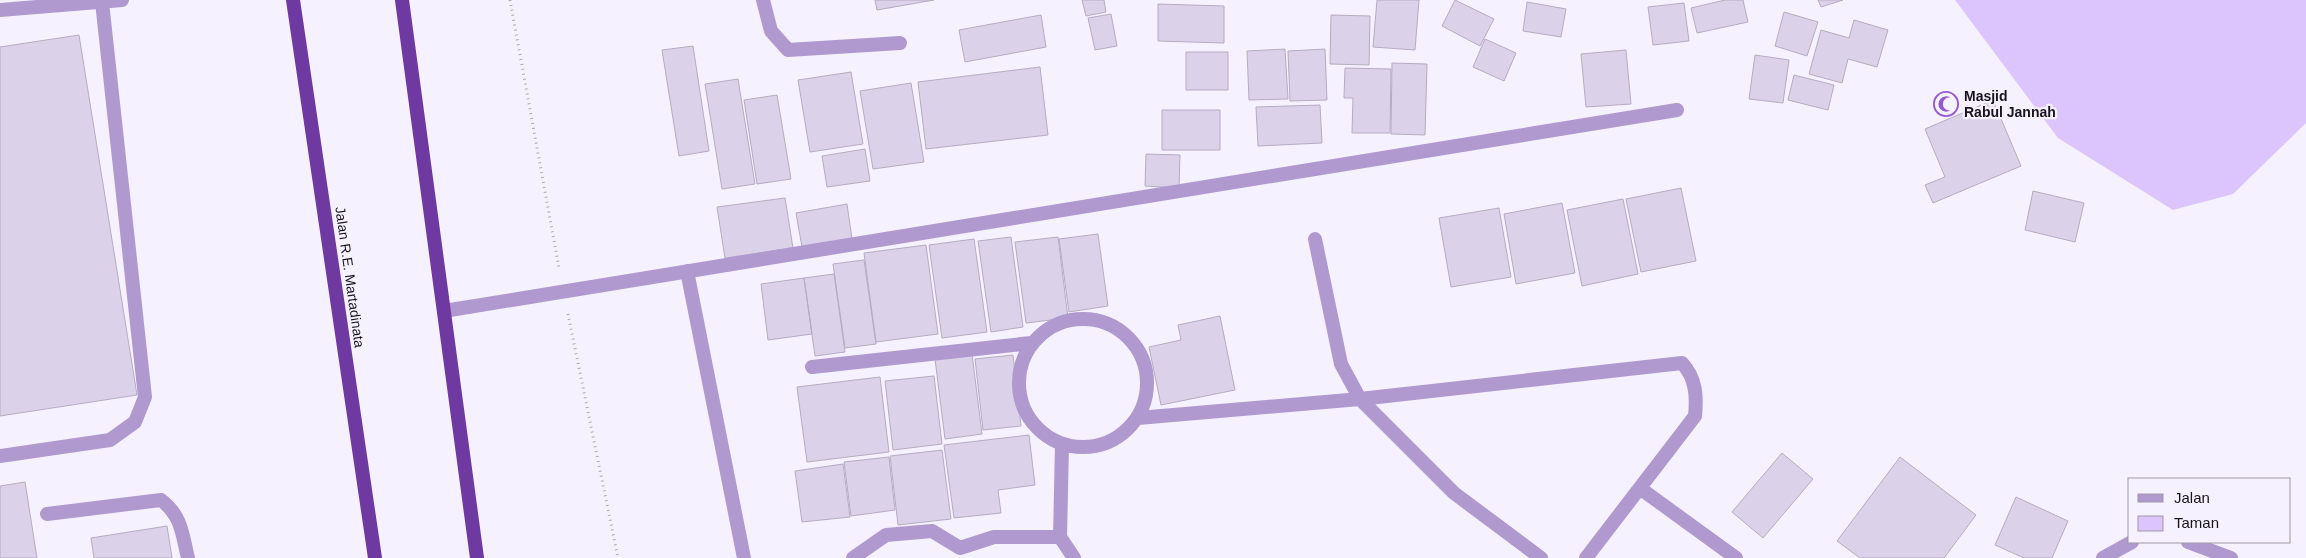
<svg xmlns="http://www.w3.org/2000/svg" width="2306" height="558" viewBox="0 0 2306 558" font-family="Helvetica,sans-serif">
<style>
.green{fill:#dcc5fc}
.building{fill:#dbd1e9;stroke:#b5acc2}
.lines{fill:none;stroke-linecap:round;stroke-linejoin:round}
.path{stroke:#afaab7;stroke-width:3;stroke-dasharray:1 4;stroke-linecap:butt}
.service{stroke:#b099cf;stroke-width:14}
.minor{stroke:#b099cf;stroke-width:14}
.trunk{stroke:#6f39a2;stroke-width:14}
.labels{text-anchor:middle;dominant-baseline:central;stroke-width:4.5;stroke-linejoin:round;paint-order:stroke}
.poi-label{font-size:14px;font-weight:bold;fill:#18141c;stroke:#f6f1ff;text-anchor:start}
.street-label{font-size:14px;fill:#18141c;stroke:#f6f1ff}
</style>
<rect width="100%" height="100%" fill="#f6f1ff"/>
<path class="green" d="M1955,0H2306V123L2233,194L2173,210L2058,138Z"/>
<path class="building" d="M875,0H934L877,10Z
M1082,0H1104L1106,12L1086,16Z
M1377,0H1419L1415,50L1373,47Z
M1455,0L1494,19L1480,46L1442,26Z
M1725,0H1743L1748,22L1697,33L1691,8Z
M1818,0H1843L1821,7Z
M1527,2L1566,9L1561,37L1523,31Z
M1684,3L1689,41L1653,45L1648,7Z
M1158,4L1224,6V43L1158,41Z
M1784,12L1818,22L1807,56L1775,46Z
M1111,14L1117,46L1095,50L1088,18Z
M1041,15L1046,47L965,62L959,30Z
M1331,15L1370,16L1369,65L1330,64Z
M1854,20L1888,30L1877,67L1848,59L1842,83L1809,74L1821,30L1849,38Z
M79,35L137,395L0,416V47Z
M1485,39L1516,53L1504,81L1473,67Z
M693,46L709,151L679,156L662,50Z
M1285,49L1288,99L1249,100L1247,51Z
M1325,49L1327,100L1290,101L1288,51Z
M1626,50L1631,104L1586,107L1581,54Z
M1186,52H1228V90H1186Z
M1755,55L1789,60L1783,103L1749,99Z
M1392,63L1427,64L1425,135L1391,134Z
M1040,67L1048,135L926,149L918,82Z
M1345,68L1391,69L1390,133H1352L1353,98H1344Z
M851,72L863,144L810,152L798,80Z
M1794,75L1834,85L1828,110L1788,100Z
M738,79L755,184L722,189L705,84Z
M911,83L924,162L873,169L860,91Z
M777,95L791,179L757,184L744,100Z
M1993,100L2021,166L1933,203L1925,185L1945,177L1925,129Z
M1320,105L1322,143L1258,146L1256,107Z
M1162,110H1220V150H1162Z
M865,149L870,181L827,187L822,156Z
M1146,154L1180,155L1179,188L1145,186Z
M1681,188L1696,261L1641,272L1626,199Z
M2033,191L2084,203L2075,242L2025,230Z
M785,198L793,248L725,258L717,207Z
M1623,199L1638,274L1582,286L1567,210Z
M1562,203L1575,273L1516,284L1504,214Z
M847,204L852,239L802,247L796,213Z
M1499,208L1511,277L1451,287L1439,218Z
M1098,234L1108,306L1069,312L1059,239Z
M1011,237L1023,327L991,332L978,241Z
M1058,237L1068,318L1026,323L1015,242Z
M974,239L987,332L942,338L929,245Z
M926,245L938,334L876,342L864,253Z
M864,260L876,344L845,348L833,264Z
M834,274L845,352L815,356L804,278Z
M804,278L812,334L768,340L761,284Z
M1220,316L1235,390L1161,405L1149,347L1181,340L1178,325Z
M972,354L982,434L945,439L935,359Z
M1013,355L1021,426L983,430L975,359Z
M934,376L942,444L893,450L885,381Z
M880,377L889,452L807,462L797,387Z
M1029,435L1035,485L998,490L1001,513L954,518L944,445Z
M942,450L951,519L898,525L890,456Z
M1782,453L1813,479L1763,538L1732,512Z
M889,457L895,510L851,516L844,462Z
M1900,457L1976,515L1944,558H1860L1837,541Z
M843,464L850,517L802,522L795,471Z
M25,482L37,558H0V486Z
M2016,497L2068,521L2052,558H2024L1995,545Z
M167,526L172,558H94L91,538Z"/>
<g class="lines">
<path class="path" d="M510,0L559,268
M568,314L618,558"/>
<path class="service" d="M763,0L771,31L788,50L900,43
M0,10L122,0
M0,456L110,440L135,422L145,397L102,2
M47,514L161,500C182,516 182,534 188,558"/>
<path class="minor" d="M1315,239L1341,364L1360,399L1454,493L1541,558
M687,271L744,558
M444,311L1677,110
M1019 383a64 64 0 1 1 128 0a64 64 0 1 1-128 0Z
M812,367L1031,343
M1138,418L1360,399L1682,363C1696,378 1697,396 1695,416L1586,558
M1062,445L1060,537L1074,558
M1641,489L1736,558
M2188,542L2231,558
M853,558L886,535L932,531L960,548L994,537H1060
M2103,558L2132,542"/>
<path class="trunk" d="M293,0L375,558
M402,0L477,558"/>
</g>
<defs>
<symbol id="mosque-ring" viewBox="-11 -11 22 22"><circle r="9.5" fill="#f6f1ff" stroke="#955ad1" stroke-width="1.5"/><path d="M3.5-4.9A6 6 0 1 0 3.5 4.9A5 5 0 1 1 3.5-4.9Z" fill="#955ad1"/></symbol>
</defs>
<g fill-rule="evenodd">
<use href="#mosque-ring" x="1932" y="90" width="28" height="28"/>
</g>
<g class="labels">
<g class="poi-label">
<text x="1964" y="96">Masjid<tspan x="1964" dy="16">Rabul Jannah</tspan></text>
</g>
<g class="street-label">
<text transform="translate(350 277) rotate(82)">Jalan R.E. Martadinata</text>
</g>
</g>
<rect x="2128" y="478" width="162" height="65" fill="#f6f1ff" stroke="#9d99a4"/>
<rect x="2138" y="494" width="25" height="8" fill="#b099cf" stroke="#9d99a4"/>
<text x="2174" y="503" font-size="15" fill="#18141c">Jalan</text>
<rect x="2138" y="516" width="25" height="15" fill="#dcc5fc" stroke="#9d99a4"/>
<text x="2174" y="528" font-size="15" fill="#18141c">Taman</text>
</svg>
